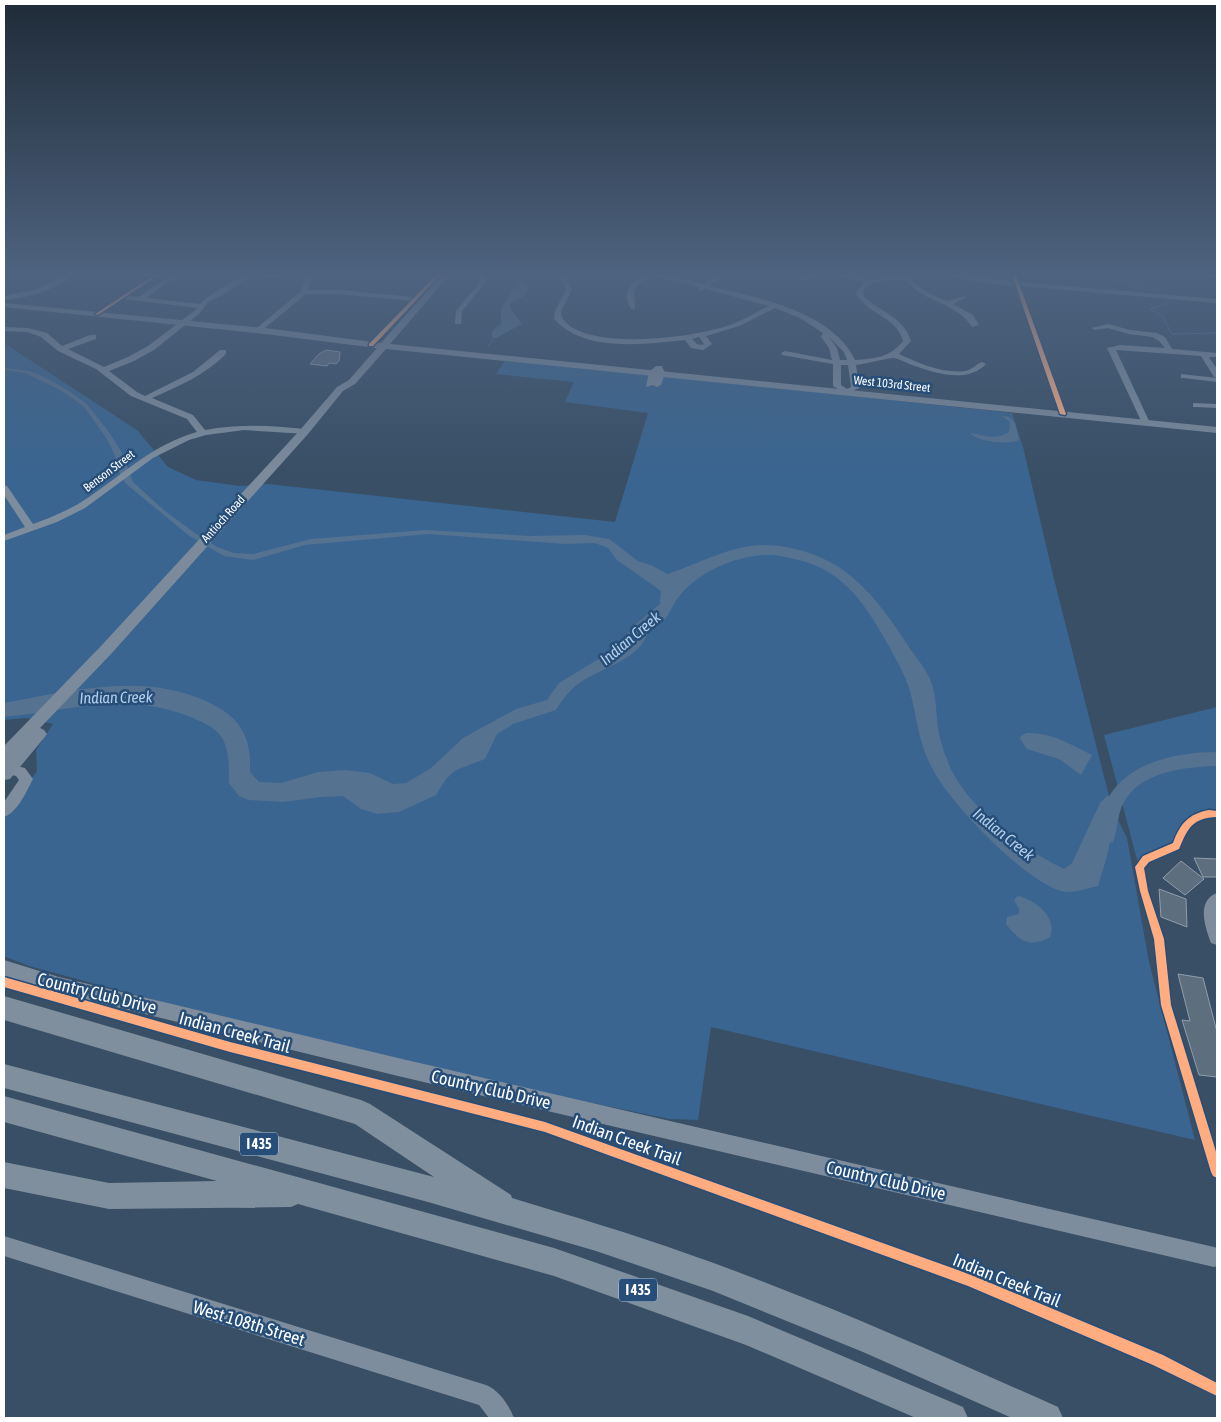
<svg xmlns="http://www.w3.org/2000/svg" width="1221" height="1422" viewBox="0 0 1221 1422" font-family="'Asap Condensed',sans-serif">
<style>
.green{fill:#3a6590}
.water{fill:#557291}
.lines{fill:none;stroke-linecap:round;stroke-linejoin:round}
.stream{stroke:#557291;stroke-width:1}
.river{fill:#557291;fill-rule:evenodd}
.building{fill:#5d6e7f;stroke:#909eac}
.minor{fill:#7d8d9d;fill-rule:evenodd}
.major{fill:#7c8b9c;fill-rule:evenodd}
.highway{fill:#7f8f9d;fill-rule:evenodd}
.cycleway-casing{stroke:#264e79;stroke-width:3}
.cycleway{fill:#ffac80;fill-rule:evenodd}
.labels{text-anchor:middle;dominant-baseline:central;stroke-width:5;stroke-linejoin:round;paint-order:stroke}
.far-street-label{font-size:12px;fill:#fff;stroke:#264e79}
.shield{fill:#264e79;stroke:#becad7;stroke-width:1}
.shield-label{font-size:14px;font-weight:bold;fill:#fff}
.water-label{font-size:16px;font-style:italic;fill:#b4d0eb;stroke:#264e79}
.near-street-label{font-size:18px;fill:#fff;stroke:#264e79}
</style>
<rect width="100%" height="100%" fill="#394f66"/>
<path class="green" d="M937,272H1009L1012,282L947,274Z
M4,343L137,430L168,467L196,480L240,486L268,484L615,522L648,413L565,402L574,382L496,374L506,359L1012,413L1023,447L1053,575L1112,808L1127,838L1149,962L1195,1140L711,1027L698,1120L669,1119L506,1085L166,1003L29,966L4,956V818L37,771L36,750L53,724L26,718L4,720Z
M1217,707V814C1193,812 1183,825 1176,846L1146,859L1139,867L1104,735Z"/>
<path class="water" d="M492,272H513L529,287L524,296L510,303V308L522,324L496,338L492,337V331L501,324V309L514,288L517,281L512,274Z
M4,368L29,371L40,375L66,389L87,404L109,432L122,453L133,482L165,511L195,533L217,547L234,553L253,554L311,539L426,530L530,536L585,535L609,539L638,561L653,566L667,574C695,565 720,551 749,546C763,544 778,545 791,548C847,559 877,598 907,644C914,655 924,666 930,679C938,697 935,719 940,738C944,752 949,768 957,780C980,816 1026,851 1064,869L1072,863L1100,803L1108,795C1117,830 1108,853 1098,886C1084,889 1072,895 1058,890C1020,876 947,801 930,764C917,737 917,715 909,688C904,672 894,656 886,641C862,599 840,567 790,558C784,557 778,555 772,555C740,554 702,570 681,594C668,609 671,622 649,628C643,660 601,667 578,684C569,691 562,700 556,710L513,724L497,734L485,759L456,770L446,779L436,795L399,812L377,814L361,809L343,796L321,797L283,802L248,800L239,796L229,783C229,768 230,748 220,735C213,726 198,720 188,716C122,691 70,711 4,717V703C69,691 142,672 206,701C239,716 252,735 250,772L259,782L281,783L318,772L346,770L370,773L393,784L406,783L431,768L463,738L516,709L547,700L559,683L605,655L617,646L636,624L660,604L661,591L617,560L608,548L595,543L565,544L429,534L305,545L253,560L224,556L188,535L125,483L118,470L115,456L107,439L85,408L75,400L58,389L25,373L4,370Z
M1002,416L1009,417L1015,423L1019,440C1009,445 976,442 970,433C984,435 995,441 1009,432L1010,422Z
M1026,733C1051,732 1070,744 1092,755L1081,775L1059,759L1027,749L1020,739L1021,736Z
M1018,896C1035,899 1058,918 1050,937C1030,948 1020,942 1006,924L1007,917L1019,914V909L1014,900Z"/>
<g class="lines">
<path class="stream" d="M1084,272L1154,289L1165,299L1167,304L1150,309L1162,316L1172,334L1217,333
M488,346L496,336"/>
<path class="river" d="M1217,752V766C1186,767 1139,771 1123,804C1117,816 1118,830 1113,842L1106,844L1099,842C1096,834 1099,824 1101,816C1114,765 1171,752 1217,752Z"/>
</g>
<path class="building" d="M326,350L340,352L339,361L336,364L329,363L327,366L310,364L319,354Z
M1194,858L1217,859V877H1203Z
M1181,861L1204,879L1185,895L1163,878Z
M1159,889L1186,899L1187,927L1161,917Z
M1178,974L1203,978L1217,1032V1077L1199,1075L1182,1020L1190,1021Z"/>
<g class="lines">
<path class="minor" d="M4,272H12L4,276Z
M70,272L75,273C57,290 28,298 4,300V296L38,289Z
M120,272L154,274L157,272H164L129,296L138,297L176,272H183L146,298L200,304C205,297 234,281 243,275L226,274L223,272H330L327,274L312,275L308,290H339L413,297L416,299L413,301L339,294H306L260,332L256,330L257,328L301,291L305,275L274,277L251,276L224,294L208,302L199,314L154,350L134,361L109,371L137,392L145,396L193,372L220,350H226V354C205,375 179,386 152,398L193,415L205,430C238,424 270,425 304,429L308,432L307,434L244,430L206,435L189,440L153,458L85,508L57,522L4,541V535L25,527L4,495V485L7,486L33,524C52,517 72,509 89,497C126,472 152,445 197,432L187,419L131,396L96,369L58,351L41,337L27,332L4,331V327H6L28,328L47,333L62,346L90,335H96V339L68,349L104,367L128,357L148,346L198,308L124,299L99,315H95V313L149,277Z
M473,272H480L485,275L486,282L462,311L461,324H455L456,311L480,282V277Z
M552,272H558L568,280L572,290L561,311L562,318C565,322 569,326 573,328C605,347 685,338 720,328C737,324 753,314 769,306L706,289L698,291L700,287L651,275L639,284L634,291L635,309H631C620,289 633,284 646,272H655L704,284L720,272H727L710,286C756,297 833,312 855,360C874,359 891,357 903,341C897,316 867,315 856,293L864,282C850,278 834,275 819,276C812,277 806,281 800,280V278L810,274L827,272L870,279L902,276L913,272H921L910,278C920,290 933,295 947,301L965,296V298L953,304L973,315L979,325L972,327C957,302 923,303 905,279C890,282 869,277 863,293L865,298C882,312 904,318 911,341L899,354C918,363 943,374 965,371C972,370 976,364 982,362L986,364C967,384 935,373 912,365C907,363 900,359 894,358C891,357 865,364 856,365L859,388L846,394L833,386V364L782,355L781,353L785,351L832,360L829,348L821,337L823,333L800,318L775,308L739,326L706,336L712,344L703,350L691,348L685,340C644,344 585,353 554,319L555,311L566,290L563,282ZM699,337L704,344L702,345L697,344L692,339ZM829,337L844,352L847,360H840L837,348ZM841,365H848L851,387L847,389L841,385Z
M929,272H941L1013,282L1010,272H1016L1020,282L1217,299V303L1021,286L1067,414L1063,417L1059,414L1015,286L992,284Z
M1172,272L1217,273V277L1175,274Z
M1108,324L1130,330L1157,333L1165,337L1172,349L1217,353V357H1209L1217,369V377H1214L1201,356L1116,350L1150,423L1143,425L1107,348L1120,345L1165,348L1159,341L1152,337L1129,334L1108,328L1095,330L1091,328Z
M656,366H662L665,373L661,385L657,387L653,385L646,387L649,372Z
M1181,374L1217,378V382L1184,378H1181Z
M1193,403L1217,404V408L1196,407H1193Z
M4,763L25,768L33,779C26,792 18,812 4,817V802L19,780L16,776L4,773Z
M1217,893V945L1211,943C1205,927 1196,901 1217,893Z
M4,960L59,977L398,1058L1214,1247L1217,1248V1266L1214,1267L398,1076L59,993L4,976Z
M4,1236L486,1385C499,1390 509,1405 514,1418H489L479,1405L4,1256Z"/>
<path class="major" d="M444,272H452L390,344L1217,427V433L386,349L355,384L343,391L308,434L111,654L40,728L44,730L47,734L44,738L10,779L4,780V746L101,646L300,430L337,387L349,380L377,348L265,334L4,307V303L265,328L381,343Z"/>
<path class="highway" d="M4,996L361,1100L370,1104L511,1195L512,1198C571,1216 630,1233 688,1254C814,1298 937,1353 1058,1407L1063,1418H1012L863,1352L713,1291L596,1251L428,1202L4,1088V1064L434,1177L355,1124L4,1020Z
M4,1096L554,1248L748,1316L963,1407L968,1418H916L746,1345L554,1276L298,1204L291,1207L109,1209L4,1188V1162L109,1183L217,1181L4,1122Z"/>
<defs>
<path id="cycleway" d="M159,272H163L98,315L95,314Z
M439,272H443L373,346H369V344Z
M1011,272H1015L1066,414L1065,415L1060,414Z
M1209,810L1217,811V817C1192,818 1188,828 1179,849L1149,862L1144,868L1148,891L1164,939L1171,1005L1217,1155V1178L1213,1176L1211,1172L1161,1005L1154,939L1140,891L1135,867L1143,856L1173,843C1180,824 1188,814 1209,810Z
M4,977L230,1042L545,1122L969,1274L1163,1355L1217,1383V1396L1153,1365L968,1286L545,1132L230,1052L4,987Z"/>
</defs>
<use href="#cycleway" class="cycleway-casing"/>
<use href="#cycleway" class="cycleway"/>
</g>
<linearGradient id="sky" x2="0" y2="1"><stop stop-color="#1f2b38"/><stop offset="0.58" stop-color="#4e637f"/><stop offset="1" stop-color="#4e637f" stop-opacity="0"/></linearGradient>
<rect width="1221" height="471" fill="url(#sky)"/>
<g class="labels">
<g class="far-street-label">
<text transform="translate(892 384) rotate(6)">West 103rd Street</text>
<text transform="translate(109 471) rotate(-37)">Benson Street</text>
<text transform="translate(223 519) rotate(-48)">Antioch Road</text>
</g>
<g class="shield">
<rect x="240" y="1132.5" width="38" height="23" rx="4"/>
<rect x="619" y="1278.5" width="38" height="23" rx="4"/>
</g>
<g class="shield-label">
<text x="259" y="1144">I 435</text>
<text x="638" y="1290">I 435</text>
</g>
<g class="water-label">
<text transform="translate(630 638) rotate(-40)">Indian Creek</text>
<text transform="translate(116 697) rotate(-1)">Indian Creek</text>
<text transform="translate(1004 834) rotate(39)">Indian Creek</text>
</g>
<g class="near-street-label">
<text transform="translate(97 993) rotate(14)">Country Club Drive</text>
<text transform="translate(235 1032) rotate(15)">Indian Creek Trail</text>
<text transform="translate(491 1089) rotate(13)">Country Club Drive</text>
<text transform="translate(627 1140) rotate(20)">Indian Creek Trail</text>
<text transform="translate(886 1180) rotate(13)">Country Club Drive</text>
<text transform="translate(1007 1280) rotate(22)">Indian Creek Trail</text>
<text transform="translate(249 1323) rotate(17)">West 108th Street</text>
</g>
</g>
<rect width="1221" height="1422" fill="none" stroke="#ffffff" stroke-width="10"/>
</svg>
